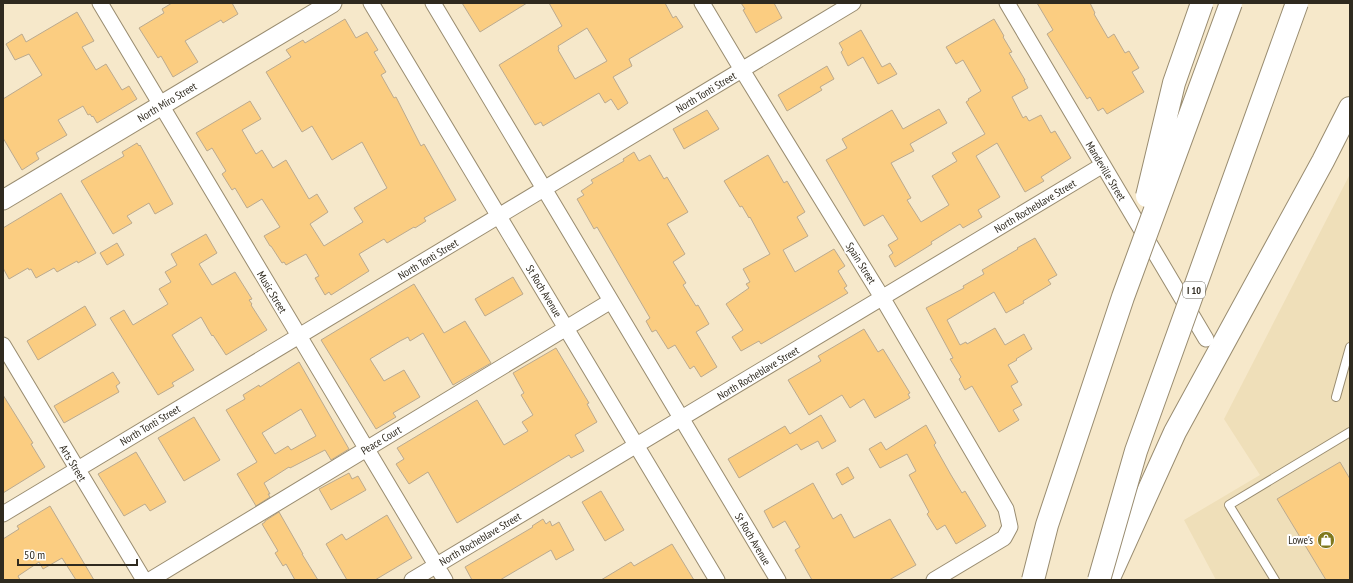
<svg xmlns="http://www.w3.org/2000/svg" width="1353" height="583" viewBox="0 0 1353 583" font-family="'PT Sans Narrow',sans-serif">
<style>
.built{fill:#efdfb9}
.building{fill:#fbcd81;stroke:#bbaa8f;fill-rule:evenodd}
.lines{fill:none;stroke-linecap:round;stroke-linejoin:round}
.service-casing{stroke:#998c70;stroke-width:10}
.minor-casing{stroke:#998c70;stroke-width:17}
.tertiary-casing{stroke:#998c70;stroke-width:21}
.motorway-casing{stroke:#998c70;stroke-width:24}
.service{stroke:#fff;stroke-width:8}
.minor{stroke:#fff;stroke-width:15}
.tertiary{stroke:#fff;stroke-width:19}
.motorway{stroke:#fff;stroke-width:22}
.motorway-bridge-casing{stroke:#998c70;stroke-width:24;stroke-linecap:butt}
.motorway-bridge{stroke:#fff;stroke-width:22}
.labels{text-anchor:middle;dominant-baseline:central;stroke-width:4;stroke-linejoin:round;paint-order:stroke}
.shield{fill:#fff;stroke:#6d6a62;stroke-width:1}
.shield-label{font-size:10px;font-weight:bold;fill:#2f2a1f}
.street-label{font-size:11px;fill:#2f2a1f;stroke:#fff}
.poi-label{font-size:11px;fill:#2f2a1f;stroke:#fff;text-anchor:end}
</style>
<rect width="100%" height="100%" fill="#f6e8ca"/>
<path class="built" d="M1350,174V580H1216L1184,520L1260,475L1224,419Z"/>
<path class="building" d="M172,3H232L238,14L223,23L221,20L185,41L198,62L173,77L161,56L158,58L139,28L164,13L162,9Z
M462,3H527L480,32Z
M549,3H665L673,18L676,16L683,27L629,59L632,66L613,77L628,103L618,110L611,99L605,103L599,93L543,126L541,122L535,125L499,65L562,26ZM587,28L607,61L575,79L558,50L559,49L558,46Z
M741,3H774L782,18L756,33L743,10L745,9Z
M1037,3H1090L1095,13L1094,14L1108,38L1114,34L1125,53L1129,51L1139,68L1132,72L1144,92L1107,114L1103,108L1098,111L1090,97L1087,99L1047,34L1053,30Z
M77,12L94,41L82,47L96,70L106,64L122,90L129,86L137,99L97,123L93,116L92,117L90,114L88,115L83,106L58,120L67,135L36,153L39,159L22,170L3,138V99L42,75L29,54L15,60L6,44L22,34L26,42Z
M345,19L356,38L367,32L378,50L374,52L386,72L381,75L394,98L396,97L421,146L424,144L456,200L424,218L426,221L415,228L414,227L387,243L384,239L359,254L369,271L331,295L329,292L325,295L315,278L319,276L306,254L286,265L284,262L282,263L271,246H270L264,236L280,227L262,199L247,208L235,188L232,190L222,174L226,171L212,148L207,151L196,133L250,101L261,119L242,130L256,154L262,150L273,168L286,160L309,199L317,194L328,212L310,224L324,246L363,222L354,208L387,188L362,142L332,160L312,126L302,132L266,72L291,57L286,50L303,40L305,43Z
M994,19L1004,36L1003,37L1012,52L1009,53L1025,80H1024L1028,88L1012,97L1023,118L1026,116L1029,121L1041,115L1051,133L1055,131L1071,158L1041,177L1044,181L1025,192L997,143L976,156L1000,197L978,210L982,217L963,228L960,224L931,242L932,244L895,267L889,256L893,253L888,245L898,239L883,215L864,226L826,160L847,148L842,139L892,110L903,129L939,109L947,123L910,144L914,151L891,163L911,198L907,200L921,222L949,205L932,176L957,161L952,153L985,134L966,102L969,100L968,99L981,91L963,60L956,64L946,47Z
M861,30L882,67L890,63L897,74L878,84L863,57L848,66L841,52L843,50L839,43Z
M827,66L834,79L820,87L822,90L787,111L778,95Z
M707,110L719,129L684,149L673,129Z
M137,143L139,146L140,145L173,204L155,214L149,203L127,216L132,223L113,234L81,181L124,156L122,152Z
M634,152L639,161L650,155L664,179L667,177L688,212L667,224L685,254L673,262L686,283L683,285L696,306L698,305L709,324L696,332L717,367L701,377L694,366L690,369L675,345L668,349L656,330L652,332L646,321L650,318L597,227L594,229L577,199L584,195L581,191L593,183L591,180L624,161L623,159Z
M768,155L784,183L787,181L805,212L797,217L808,236L783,250L795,272L834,249L845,266L838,271L847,286L844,288L848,293L761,344L759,341L741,351L732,337L743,330L726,304L749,288L746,284L750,282L743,269L770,254L750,217L749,218L742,206L740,207L724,181Z
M61,193L96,253L78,263L77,261L57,272L54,268L36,278L31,269L29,270L28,268L9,279L3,268V228Z
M206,234L217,253L199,264L212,285L235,272L252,299L249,300L252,304L251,305L267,330L226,355L213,335L212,336L201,317L172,335L194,370L172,383L174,386L158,395L110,318L124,310L133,325L168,304L159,289L171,282L165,272L177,265L171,254Z
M1035,238L1057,275L1048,280L1051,284L1023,301L1024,303L1006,313L994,292L947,320L960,345L966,342L967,344L995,328L1005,345L1024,334L1032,349L1016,359L1017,360L1008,365L1018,382L1011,386L1022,405L1013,410L1019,420L999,432L972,386L965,390L959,379L961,377L950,359L953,358L926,308L964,288L963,286L984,274L982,270L1018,249L1017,248Z
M117,243L124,255L107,265L100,253Z
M513,277L523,294L485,316L475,299Z
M414,284L444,333L465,321L491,363L453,385L423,333L410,341L408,337L400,341L370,359L384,381L404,370L420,397L393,413L396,417L376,429L321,340Z
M85,306L96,325L38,360L27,341Z
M864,329L878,352L883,349L910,393L908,394L910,398L875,418L864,399L850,408L842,395L809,415L788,380L821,361L818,356Z
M556,348L589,403L587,404L597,422L575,435L584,451L571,458L569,455L457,523L428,472L409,484L396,464L404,459L397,448L477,400L504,445L528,431L522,422L533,415L521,395L524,393L513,373Z
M299,362L349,449L331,460L325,450L290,468L289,467L264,483L270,494H268L270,497L256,506L237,474L257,462L226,410L245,399L243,395L259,385L260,387ZM301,409L316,436L291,450L288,446L275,454L262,433Z
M113,372L120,383L116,386L119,392L64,423L54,406Z
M3,395L33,443L31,444L45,467L3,493Z
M821,415L836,441L822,449L818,441L801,450L797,444L739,478L728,459L785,426L790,434Z
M194,417L220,460L184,481L158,438Z
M926,425L936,443L934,445L951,475L962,493L965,491L986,526L956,544L945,525L937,530L927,514L929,512L909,475L916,471L907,454L880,468L869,449L881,442L886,450Z
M136,452L166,502L150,511L145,504L124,516L98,474Z
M1340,462L1350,479V580H1326L1277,499Z
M848,467L854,478L842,485L836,474Z
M349,473L352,479L358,476L366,490L331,510L319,489Z
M813,483L833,519L841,514L854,538L890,519L916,565L889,580H812L795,550L800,547L785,521L773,528L764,511Z
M601,491L624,530L605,541L582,502Z
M50,506L94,580H76L62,558L43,569L39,562L18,576L20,580H3V539L19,529L17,526Z
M279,512L303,554H302L318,580H295L286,564L283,566L275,553L278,551L262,524L265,522V521Z
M387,515L412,558L375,580H347L326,544L342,534L346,540Z
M543,519L546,524L550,521L552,526L559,522L574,550L556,560L551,550L500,580H472L465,567L533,527L532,526Z
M672,544L694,580H601L631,562L634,566Z"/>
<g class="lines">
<defs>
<path id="service" d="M1336,397L1350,347
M1275,580L1229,505L1350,432"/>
<path id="minor" d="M100,3L445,580
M371,3L717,580
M433,3L778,580
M702,3L742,70L883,299L1006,509L1010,527L1004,538L934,580
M1007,3L1206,339
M3,345L144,580
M3,514L853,3
M150,580L611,301
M412,580C642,442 873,305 1103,165"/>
<path id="tertiary" d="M3,200L332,3"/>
<path id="motorway" d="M1108,580L1175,432L1323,161L1350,108"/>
</defs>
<use href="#service" class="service-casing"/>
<use href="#minor" class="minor-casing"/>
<use href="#tertiary" class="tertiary-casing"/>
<use href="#motorway" class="motorway-casing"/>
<use href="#service" class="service"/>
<use href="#minor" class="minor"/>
<use href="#tertiary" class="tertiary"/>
<use href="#motorway" class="motorway"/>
<defs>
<path id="motorway-bridge" d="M1147,196L1174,83L1202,3
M1033,580L1047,525L1123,297L1231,3
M1099,580L1136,451L1297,3"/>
</defs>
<use href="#motorway-bridge" class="motorway-bridge-casing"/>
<use href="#motorway-bridge" class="motorway-bridge"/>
</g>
<defs>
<symbol id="shop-disc" viewBox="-11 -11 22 22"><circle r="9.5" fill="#7f781d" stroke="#fff"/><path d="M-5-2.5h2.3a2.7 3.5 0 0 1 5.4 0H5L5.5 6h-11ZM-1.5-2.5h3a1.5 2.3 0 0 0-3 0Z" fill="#fff"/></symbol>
</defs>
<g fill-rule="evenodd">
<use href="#shop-disc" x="1316" y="530" width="20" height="20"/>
</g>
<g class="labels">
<rect class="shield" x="1183" y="282" width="22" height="16" rx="3"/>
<g class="shield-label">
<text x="1194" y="290">I 10</text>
</g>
<g class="street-label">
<text transform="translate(706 92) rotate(-31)">North Tonti Street</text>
<text transform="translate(167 102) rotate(-31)">North Miro Street</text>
<text transform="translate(1106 171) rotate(59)">Mandeville Street</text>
<text transform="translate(1035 206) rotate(-31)">North Rocheblave Street</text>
<text transform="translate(428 259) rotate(-31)">North Tonti Street</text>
<text transform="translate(861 263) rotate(58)">Spain Street</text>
<text transform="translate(544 291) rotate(59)">St Roch Avenue</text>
<text transform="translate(272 292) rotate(59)">Music Street</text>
<text transform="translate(758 373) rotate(-31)">North Rocheblave Street</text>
<text transform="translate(150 425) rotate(-31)">North Tonti Street</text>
<text transform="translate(381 440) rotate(-31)">Peace Court</text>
<text transform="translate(73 463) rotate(59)">Arts Street</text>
<text transform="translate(480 539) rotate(-31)">North Rocheblave Street</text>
<text transform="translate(753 539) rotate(59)">St Roch Avenue</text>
</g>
<g class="poi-label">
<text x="1313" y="540">Lowe's</text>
</g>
</g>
<rect width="1353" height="583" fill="none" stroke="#2f2a1f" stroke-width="8"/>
<path d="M18 559v6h119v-6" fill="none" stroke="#2f2a1f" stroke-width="2"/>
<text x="24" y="559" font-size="12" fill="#2f2a1f" stroke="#ffffff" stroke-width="3" paint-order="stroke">50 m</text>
</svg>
